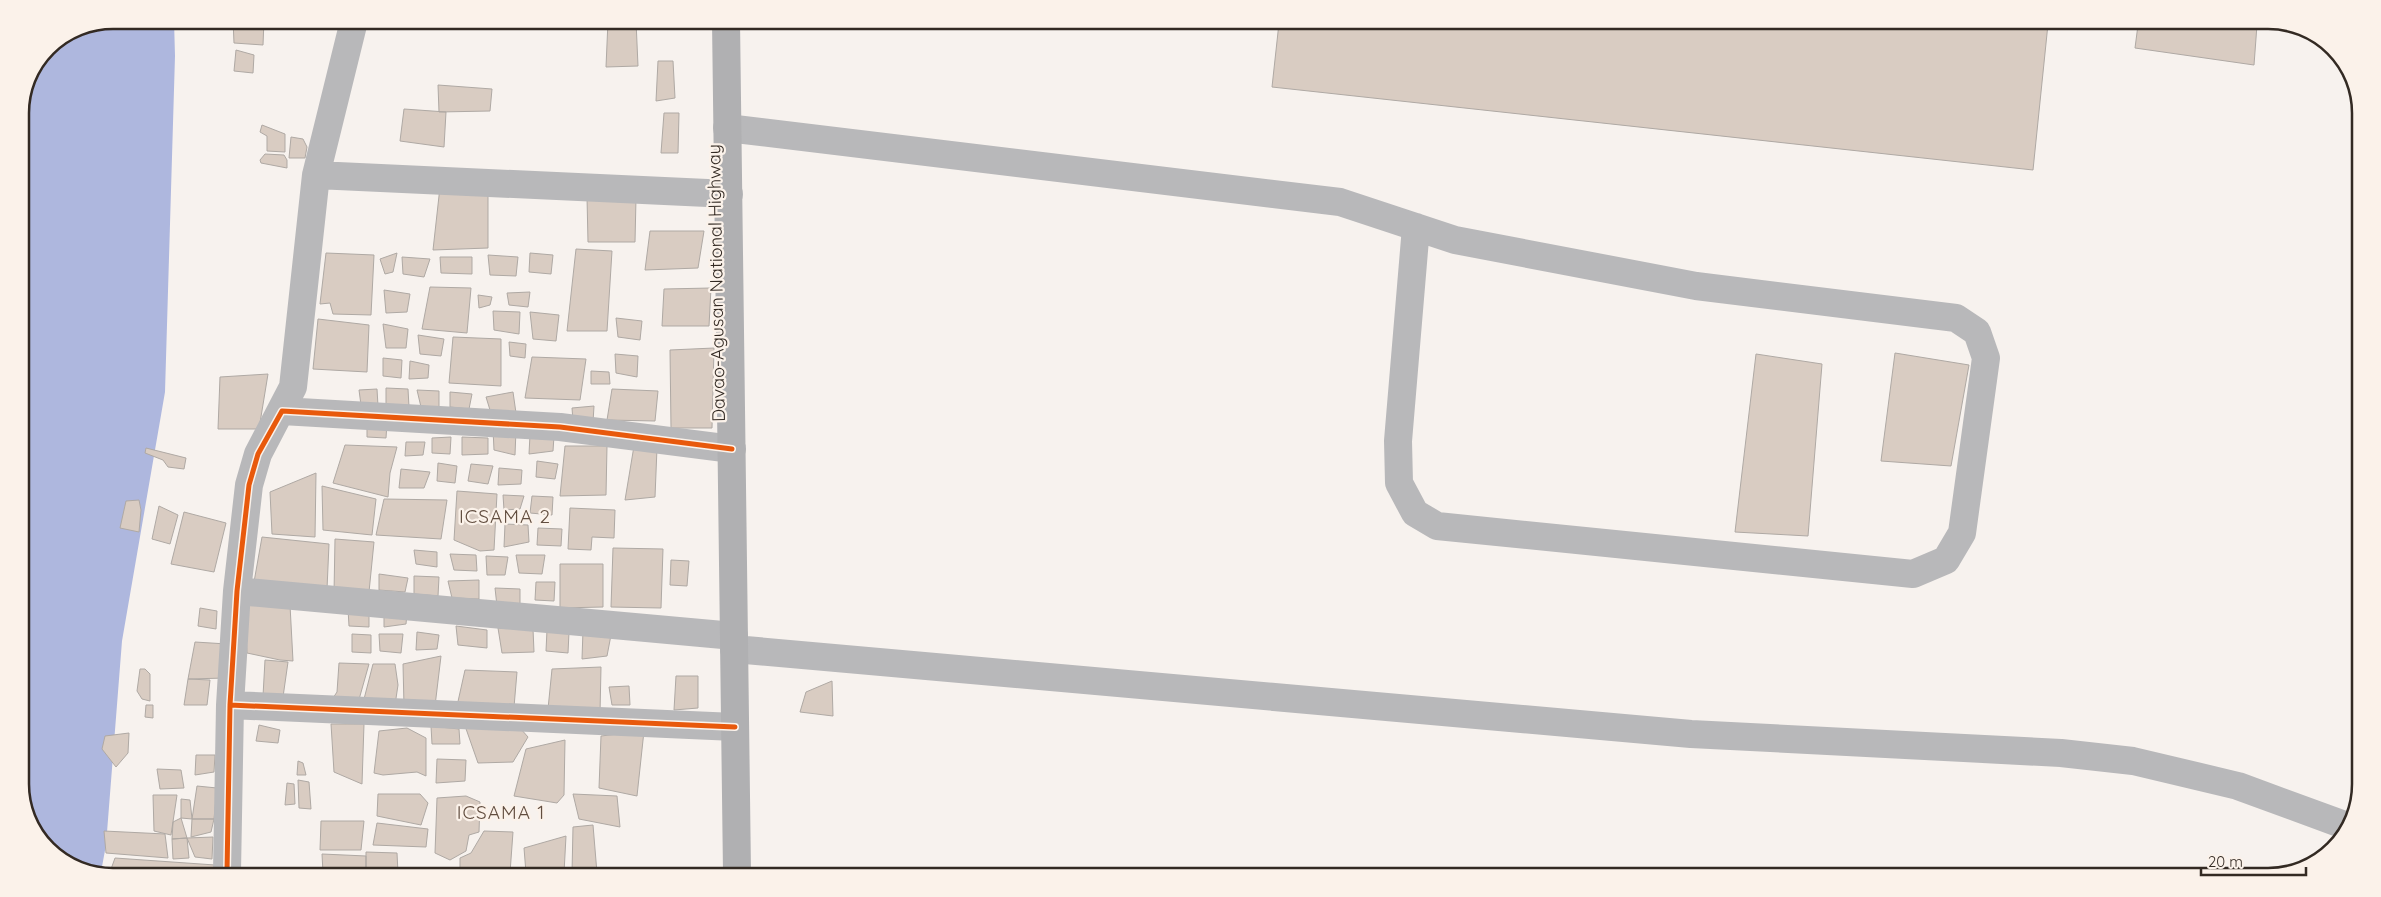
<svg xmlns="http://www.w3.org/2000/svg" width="2381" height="897" viewBox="0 0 2381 897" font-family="Quicksand,sans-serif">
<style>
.water{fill:#aeb7de}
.building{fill:#d9ccc2;stroke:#afa9a4}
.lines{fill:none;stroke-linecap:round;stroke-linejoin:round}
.minor{stroke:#b8b8ba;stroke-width:28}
.major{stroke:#b0b0b2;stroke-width:28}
.cycleway-casing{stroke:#fbf2ea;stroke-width:8}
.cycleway{stroke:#e8590c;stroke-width:5}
.labels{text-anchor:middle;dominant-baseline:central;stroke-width:4.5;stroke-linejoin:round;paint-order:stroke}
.street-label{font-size:18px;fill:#332a23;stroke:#fbf2ea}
.neighbourhood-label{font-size:19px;letter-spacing:1px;fill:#614d3f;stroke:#fbf2ea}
.rim{fill:none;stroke:#332a23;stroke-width:2.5}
</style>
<rect width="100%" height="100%" fill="#f7f2ee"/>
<path class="water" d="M113,20H174L175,56L165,392L122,641L106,845L101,872H83L39,841L20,791V107L47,47L77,27Z"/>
<path class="building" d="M233,20H264L263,45L234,43Z
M488,21H557V29L487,28Z
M608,21H636L638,66L606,67Z
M1279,23L2048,24L2033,170L1272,87Z
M2138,25H2257L2254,65L2135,48Z
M236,50L254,55L253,73L234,71Z
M658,61H673L675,98L656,101Z
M438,85L492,89L490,111L439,112Z
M404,109L446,112L444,147L400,141Z
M664,113H679L678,153H661Z
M262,125L285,134V152L267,151V136L260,132Z
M291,137L303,139L307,147L305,158H289Z
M265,154L284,155L287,160V168L261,163L260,160Z
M440,187L488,191V248L433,250Z
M587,197L636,198L635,242H588Z
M650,231H704L698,268L645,270Z
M576,249L612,251L607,331H567Z
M326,253L374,255L371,315L333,314L330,303L320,304Z
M397,253L393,272L385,274L380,259Z
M530,253L553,255L551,274L529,272Z
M488,255L518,257L516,276L490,275Z
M402,257L430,259L424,277L403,274Z
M440,257H472V274L441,273Z
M430,287L471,288L467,333L422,329Z
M711,288L709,326H662L664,289Z
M384,290L410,294L407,312L386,313Z
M530,292L528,307L509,305L507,293Z
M478,295L492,297L490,305L479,308Z
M493,311L520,312L519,334L494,330Z
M530,312L559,315L556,341L533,339Z
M616,318L642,321L640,340L618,337Z
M318,319L369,325L367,372L313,369Z
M383,324L408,329L406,348H386Z
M418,335L444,339L441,356L420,354Z
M453,337L501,339V386L449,383Z
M509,342L526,344L525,358L510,356Z
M714,348L712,428H671L670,350Z
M1895,353L1969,365L1951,466L1881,461Z
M615,354L638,356L637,377L616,373Z
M1756,354L1822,364L1808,536L1735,532Z
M532,357L586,359L580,400L525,398Z
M383,358L402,360L401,378L383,376Z
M410,361L429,365L428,378L409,379Z
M591,371L609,372L610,384H591Z
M268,374L259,429H218L220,377Z
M386,388L408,389L409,407H386Z
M377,389L378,406L361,405L359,390Z
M612,389L658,391L655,421L607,420Z
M417,390L439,391V409L421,407Z
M450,392L472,394L469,409L450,407Z
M513,392L516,413L490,410L486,397Z
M594,406L593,422L573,421L572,408Z
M367,422L387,423L386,438L367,437Z
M493,429L516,430L515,455L494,450Z
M530,435L554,436L553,451L529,454Z
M451,437L450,454L432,453V438Z
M462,437L488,438V454L462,455Z
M406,442H425L423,455L405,456Z
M345,445L397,447L390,473L388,497L333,483Z
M565,446H607L606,495L560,496Z
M634,446L657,448L655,497L625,500Z
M146,448L186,458L184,469L168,467L163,460L145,453Z
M537,461L558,464L555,479L536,477Z
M438,463L457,466L455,483L437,481Z
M471,464L493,466L488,484L468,481Z
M499,468L522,470L521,484L498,485Z
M401,469L430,472L424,488H399Z
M316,473L315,537L272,534L270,492Z
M322,486L376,499L372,535L323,530Z
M457,491L497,494L494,550L480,551L454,540Z
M503,495L524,496L520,509L504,510Z
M532,496L553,497L552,515L530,513Z
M384,499L447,500L441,539L376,535Z
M139,500L141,510L139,532L120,528L126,501Z
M159,506L178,515L170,544L152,539Z
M570,508L615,510L614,538L592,537L591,550L568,549Z
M184,512L226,523L214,572L171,564Z
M505,524L528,525L529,542L504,547Z
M538,528L562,529L561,546L537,545Z
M262,537L329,544L327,589L254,582Z
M335,539L374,542L369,592L334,593Z
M613,548L663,549L661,608L611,607Z
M414,550L437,552V567L416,564Z
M450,554L476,555L477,571L454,570Z
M516,555H545L542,574L519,573Z
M486,556L508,557L505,575H487Z
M671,560L689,561L687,586L670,585Z
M560,564H603V607L560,608Z
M379,574L408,578L405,592L379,590Z
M414,576L439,577L438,596L414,594Z
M479,580V599L452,598L448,581Z
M536,582H555L554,601L535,600Z
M495,588L520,589V607L497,606Z
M244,599L290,605L293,661L280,660L247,653Z
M200,608L217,611L216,629L198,626Z
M348,609L369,611V627L349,626Z
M384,612L407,613L406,624L384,627Z
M456,626L487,630V648L458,645Z
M498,628L533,629L534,652L502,653Z
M547,630L569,632L568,653L546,651Z
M583,630L611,635L607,656L582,659Z
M417,632L439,635L437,649L416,650Z
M352,634L371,635V653L352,652Z
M379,634H403L401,653L380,651Z
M195,642L227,644L226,678L188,679Z
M441,656L435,706H404L403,664Z
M265,660L288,662L283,697L263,696Z
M339,663L369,664L358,703L329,704L337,692Z
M373,664H395L398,685L395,705L363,703Z
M601,667L600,713L548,709L552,669Z
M140,669H145L150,674V701L142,699L137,691Z
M465,670L517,672L514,707L457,706Z
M676,676H698V708L674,710Z
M188,679L210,680L207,705H184Z
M832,681L833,716L800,712L806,692Z
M629,686L630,705H612L609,687Z
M146,705H153V718L145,717Z
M464,723L520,728L528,737L513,762L478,763Z
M331,724H364L362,784L334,772Z
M259,725L280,730L278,743L256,741Z
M431,726L459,729L460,744H432Z
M407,728L426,738V776L417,772L383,775L374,773L379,731Z
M644,731L637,796L599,788L601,736Z
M129,733L128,753L116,767L102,749L105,736Z
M565,740L564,795L557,803L514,796L526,749Z
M196,755H215L214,772L195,775Z
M437,759L466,760L465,781L436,783Z
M298,761L303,763L306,775H297Z
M157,769L181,770L184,788L160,789Z
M298,780L309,782L311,809L299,808Z
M287,783L294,784L295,804L285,805Z
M197,786L217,788L214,819H192Z
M378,794H420L428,803L421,825L377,816Z
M573,794L617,796L620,827L579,819Z
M153,795H177L171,835L154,831Z
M466,796L480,802L479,832L469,835L466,851L450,860L435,853L437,798Z
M181,799L190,800L192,819L181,818Z
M181,818L187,838L172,839L173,822Z
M192,819H214L211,832L191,837Z
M321,821H364L361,850H320Z
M377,823L428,829L426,847L373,845Z
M593,825L597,873H572L573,827Z
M104,831L165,834L168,858L106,853Z
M484,831L513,832L510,873H460V858L471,853Z
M566,836L564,873H526L524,848Z
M213,837L212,859L195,857L187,838Z
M187,838L189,858L173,859L172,839Z
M366,852L397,853L398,873H366Z
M322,854L366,856V873H323Z
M115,858L215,865V872H110Z"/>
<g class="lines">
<path class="minor" d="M727,128L1340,202L1455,240L1696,286L1956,318L1977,332L1986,358L1962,533L1946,560L1913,574L1437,526L1415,513L1399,483L1398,441L1416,227
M316,175L729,194
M282,411L560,427L732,449
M237,591L734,636
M734,649L1691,734L2061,753L2133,761L2238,786L2347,826
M230,705L735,727
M227,872L230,705L237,591L249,485L258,454L293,387L316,175L354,21"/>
<path class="major" d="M726,21L737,873"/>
<defs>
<path id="cycleway" d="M230,705L735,727
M227,872L230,705L237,591L249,485L258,454L282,411L560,427L732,449"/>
</defs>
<use href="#cycleway" class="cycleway-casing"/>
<use href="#cycleway" class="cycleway"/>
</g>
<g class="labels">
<g class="street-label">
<text transform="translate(716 283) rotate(-91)">Davao-Agusan National Highway</text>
</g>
<g class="neighbourhood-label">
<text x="505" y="516">ICSAMA 2</text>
<text x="501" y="812">ICSAMA 1</text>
</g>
</g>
<path d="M0 0H2381V897H0ZM113 29H2268A84 84 0 0 1 2352 113V784A84 84 0 0 1 2268 868H113A84 84 0 0 1 29 784V113A84 84 0 0 1 113 29Z" fill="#fbf2ea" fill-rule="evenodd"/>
<path class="rim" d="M113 29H2268A84 84 0 0 1 2352 113V784A84 84 0 0 1 2268 868H113A84 84 0 0 1 29 784V113A84 84 0 0 1 113 29Z"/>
<path d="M2201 867v8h105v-8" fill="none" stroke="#332a23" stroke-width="2.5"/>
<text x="2208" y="867" font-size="15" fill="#332a23" stroke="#fbf2ea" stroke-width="4" paint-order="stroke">20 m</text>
</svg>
